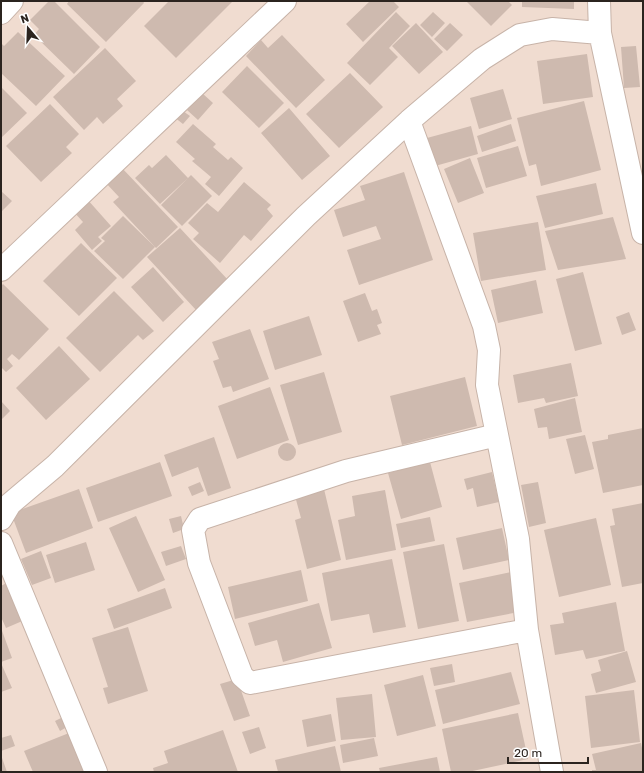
<svg xmlns="http://www.w3.org/2000/svg" width="644" height="773" viewBox="0 0 644 773" font-family="Rubik,sans-serif">
<style>
.building{fill:#cebaaf}
.lines{fill:none;stroke-linecap:round;stroke-linejoin:round}
.minor-casing{stroke:#c7b3a8;stroke-width:24}
.minor{stroke:#fff;stroke-width:22}
</style>
<rect width="100%" height="100%" fill="#f0dcd0"/>
<path class="building" d="M49,1H54L100,47L74,74L34,35L39,29L30,20Z
M69,1H143L144,3L106,42L67,4Z
M169,1H233L176,58L144,26Z
M370,1H393L399,7L363,42L346,24Z
M466,1H508L512,5L491,26Z
M522,1H574V9L522,7Z
M396,12L410,26L389,48L398,57L370,85L347,63Z
M433,12L445,23L432,37L420,25Z
M416,23L443,52L419,74L392,46Z
M450,23L463,35L447,51L434,39Z
M18,32L65,76L36,106L1,73V43L4,46Z
M282,35L325,80L296,108L246,56L261,40L268,48Z
M636,46L640,87L624,88L621,47Z
M105,48L136,81L117,99L123,106L103,124L97,117L84,130L53,97Z
M587,54L593,97L543,104L537,61Z
M247,66L284,103L259,128L222,92Z
M350,73L383,107L339,148L306,114Z
M1,87L27,113L1,138Z
M503,89L512,119L479,129L470,98Z
M202,93L213,103L198,120L187,110Z
M584,101L601,170L541,186L536,164L529,166L517,118Z
M50,104L79,134L66,147L72,153L41,182L6,146Z
M289,108L330,156L302,180L261,133Z
M180,109L190,116L183,124L174,117Z
M193,124L216,144L213,147L228,160L231,157L243,168L219,196L205,184L211,177L192,161L195,159L176,142Z
M511,124L516,141L482,152L477,136Z
M471,126L478,154L435,166L427,138Z
M518,146L527,176L486,188L477,158Z
M166,155L188,178L160,204L135,178L149,165L152,168Z
M470,158L484,193L458,203L444,169Z
M121,167L178,227L156,248L113,202L119,197L105,182Z
M404,172L433,260L359,285L347,250L381,239L376,226L343,237L334,210L365,200L360,186Z
M191,175L212,196L182,226L161,205Z
M244,182L271,205L267,209L273,216L251,241L244,235L220,263L193,239L199,233L188,223L207,203L218,212Z
M596,183L603,214L545,228L536,196Z
M1,191L12,201L1,212Z
M87,199L111,226L98,237L102,241L92,250L75,230L83,222L73,211Z
M123,216L155,247L123,279L94,251L105,241L101,238Z
M613,217L626,259L558,270L545,231Z
M538,222L546,270L481,281L473,233Z
M180,228L228,280L196,310L147,257Z
M81,243L117,278L79,316L43,281Z
M153,267L184,302L163,322L131,287Z
M583,272L602,344L575,351L556,279Z
M536,280L543,313L498,323L491,290Z
M3,284L49,329L19,360L12,354L7,359L13,366L6,372L1,367V286Z
M114,291L154,331L143,340L138,335L100,372L66,338Z
M365,293L372,311L377,309L382,323L377,325L381,334L358,342L343,301Z
M629,312L636,330L622,335L616,317Z
M309,316L322,355L275,370L263,331Z
M250,329L269,379L233,392L231,386L223,388L213,361L219,359L212,342Z
M59,346L90,379L46,420L16,388Z
M571,363L578,396L546,403L544,398L518,403L513,375Z
M324,372L342,432L298,445L280,385Z
M465,377L477,426L402,445L390,396Z
M270,387L289,440L237,459L218,406Z
M575,398L582,432L549,439L547,427L538,428L534,409Z
M1,401L10,411L1,420Z
M643,428V485L603,493L592,442L608,439V435Z
M585,435L594,469L575,474L566,439Z
M214,437L231,488L208,496L198,467L172,477L164,455Z
M278 452a9 9 0 1 1 18 0a9 9 0 1 1-18 0Z
M160,462L172,496L98,522L86,488Z
M430,462L442,507L401,519L388,473Z
M492,472L499,502L477,507L473,488L467,490L464,479Z
M200,482L204,491L192,496L188,487Z
M538,482L546,523L529,527L521,485Z
M79,489L93,528L26,553L11,513Z
M324,489L341,560L307,569L295,520L301,518L295,496Z
M385,490L396,550L346,560L338,520L355,516L352,496Z
M643,503V583L622,587L610,526L615,525L612,509Z
M136,516L165,580L138,592L109,528Z
M181,516L184,529L173,533L169,519Z
M430,517L435,541L401,548L396,524Z
M596,518L611,585L559,597L544,530Z
M502,528L509,560L463,570L456,538Z
M86,542L95,570L55,583L46,555Z
M444,544L459,621L418,629L403,552Z
M181,546L186,559L166,566L161,552Z
M41,551L51,578L32,585L21,559Z
M392,559L406,627L373,633L369,614L331,621L322,573Z
M301,570L308,601L235,619L228,587Z
M511,572L519,612L467,622L459,583Z
M10,581L27,619L6,628L1,617V586Z
M165,588L172,608L114,629L107,609Z
M616,602L625,651L586,659L583,650L555,655L550,625L564,623L562,613Z
M319,603L332,648L283,662L277,640L255,646L248,623Z
M128,627L148,691L108,704L103,688L108,687L92,638Z
M1,628L12,658L1,662Z
M627,651L636,682L596,693L591,674L601,671L598,660Z
M1,663L12,688L1,692Z
M452,664L455,682L434,686L430,668Z
M511,672L520,704L443,724L435,690Z
M423,675L436,726L397,736L384,685Z
M237,679L250,716L234,721L220,684Z
M634,690L640,742L591,748L585,696Z
M372,694L376,737L341,740L336,698Z
M518,713L528,759L468,772H451L442,729Z
M331,714L336,741L307,747L302,720Z
M67,715L72,724L60,731L55,721Z
M259,727L266,748L250,754L242,732Z
M223,730L238,772H154L153,768L168,763L164,751Z
M69,733L85,772H33L24,751Z
M11,735L15,746L1,751V738Z
M374,738L378,756L343,763L340,745Z
M641,743L643,753V772H592V770H596L592,754Z
M335,746L341,772H278L275,760Z
M1,755L7,772H1Z
M437,757L440,772H380L379,768Z"/>
<g class="lines">
<defs>
<path id="minor" d="M1,13L12,1
M600,33L643,233
M409,121L484,326L489,350L487,385L518,539L527,630L552,772
M1,270L285,1
M497,435L346,471L200,519L193,530L199,563L242,676L250,683L527,630
M1,519L10,504L55,466L306,216L409,121L482,59L520,35L552,29L600,33L599,1
M1,543L96,772"/>
</defs>
<use href="#minor" class="minor-casing"/>
<use href="#minor" class="minor"/>
</g>
<rect width="644" height="773" fill="none" stroke="#2b241f" stroke-width="4"/>
<g transform="translate(28 28) rotate(341)" stroke="#ffffff" stroke-width="3" paint-order="stroke">
<path d="M0-3L7 15L0 10L-7 15Z" fill="#2b241f"/>
<text y="-6" font-size="11" font-weight="bold" text-anchor="middle" fill="#2b241f">N</text>
</g>
<path d="M508 757v6h80v-6" fill="none" stroke="#2b241f" stroke-width="2"/>
<text x="514" y="757" font-size="12" fill="#2b241f" stroke="#ffffff" stroke-width="3" paint-order="stroke">20 m</text>
</svg>
